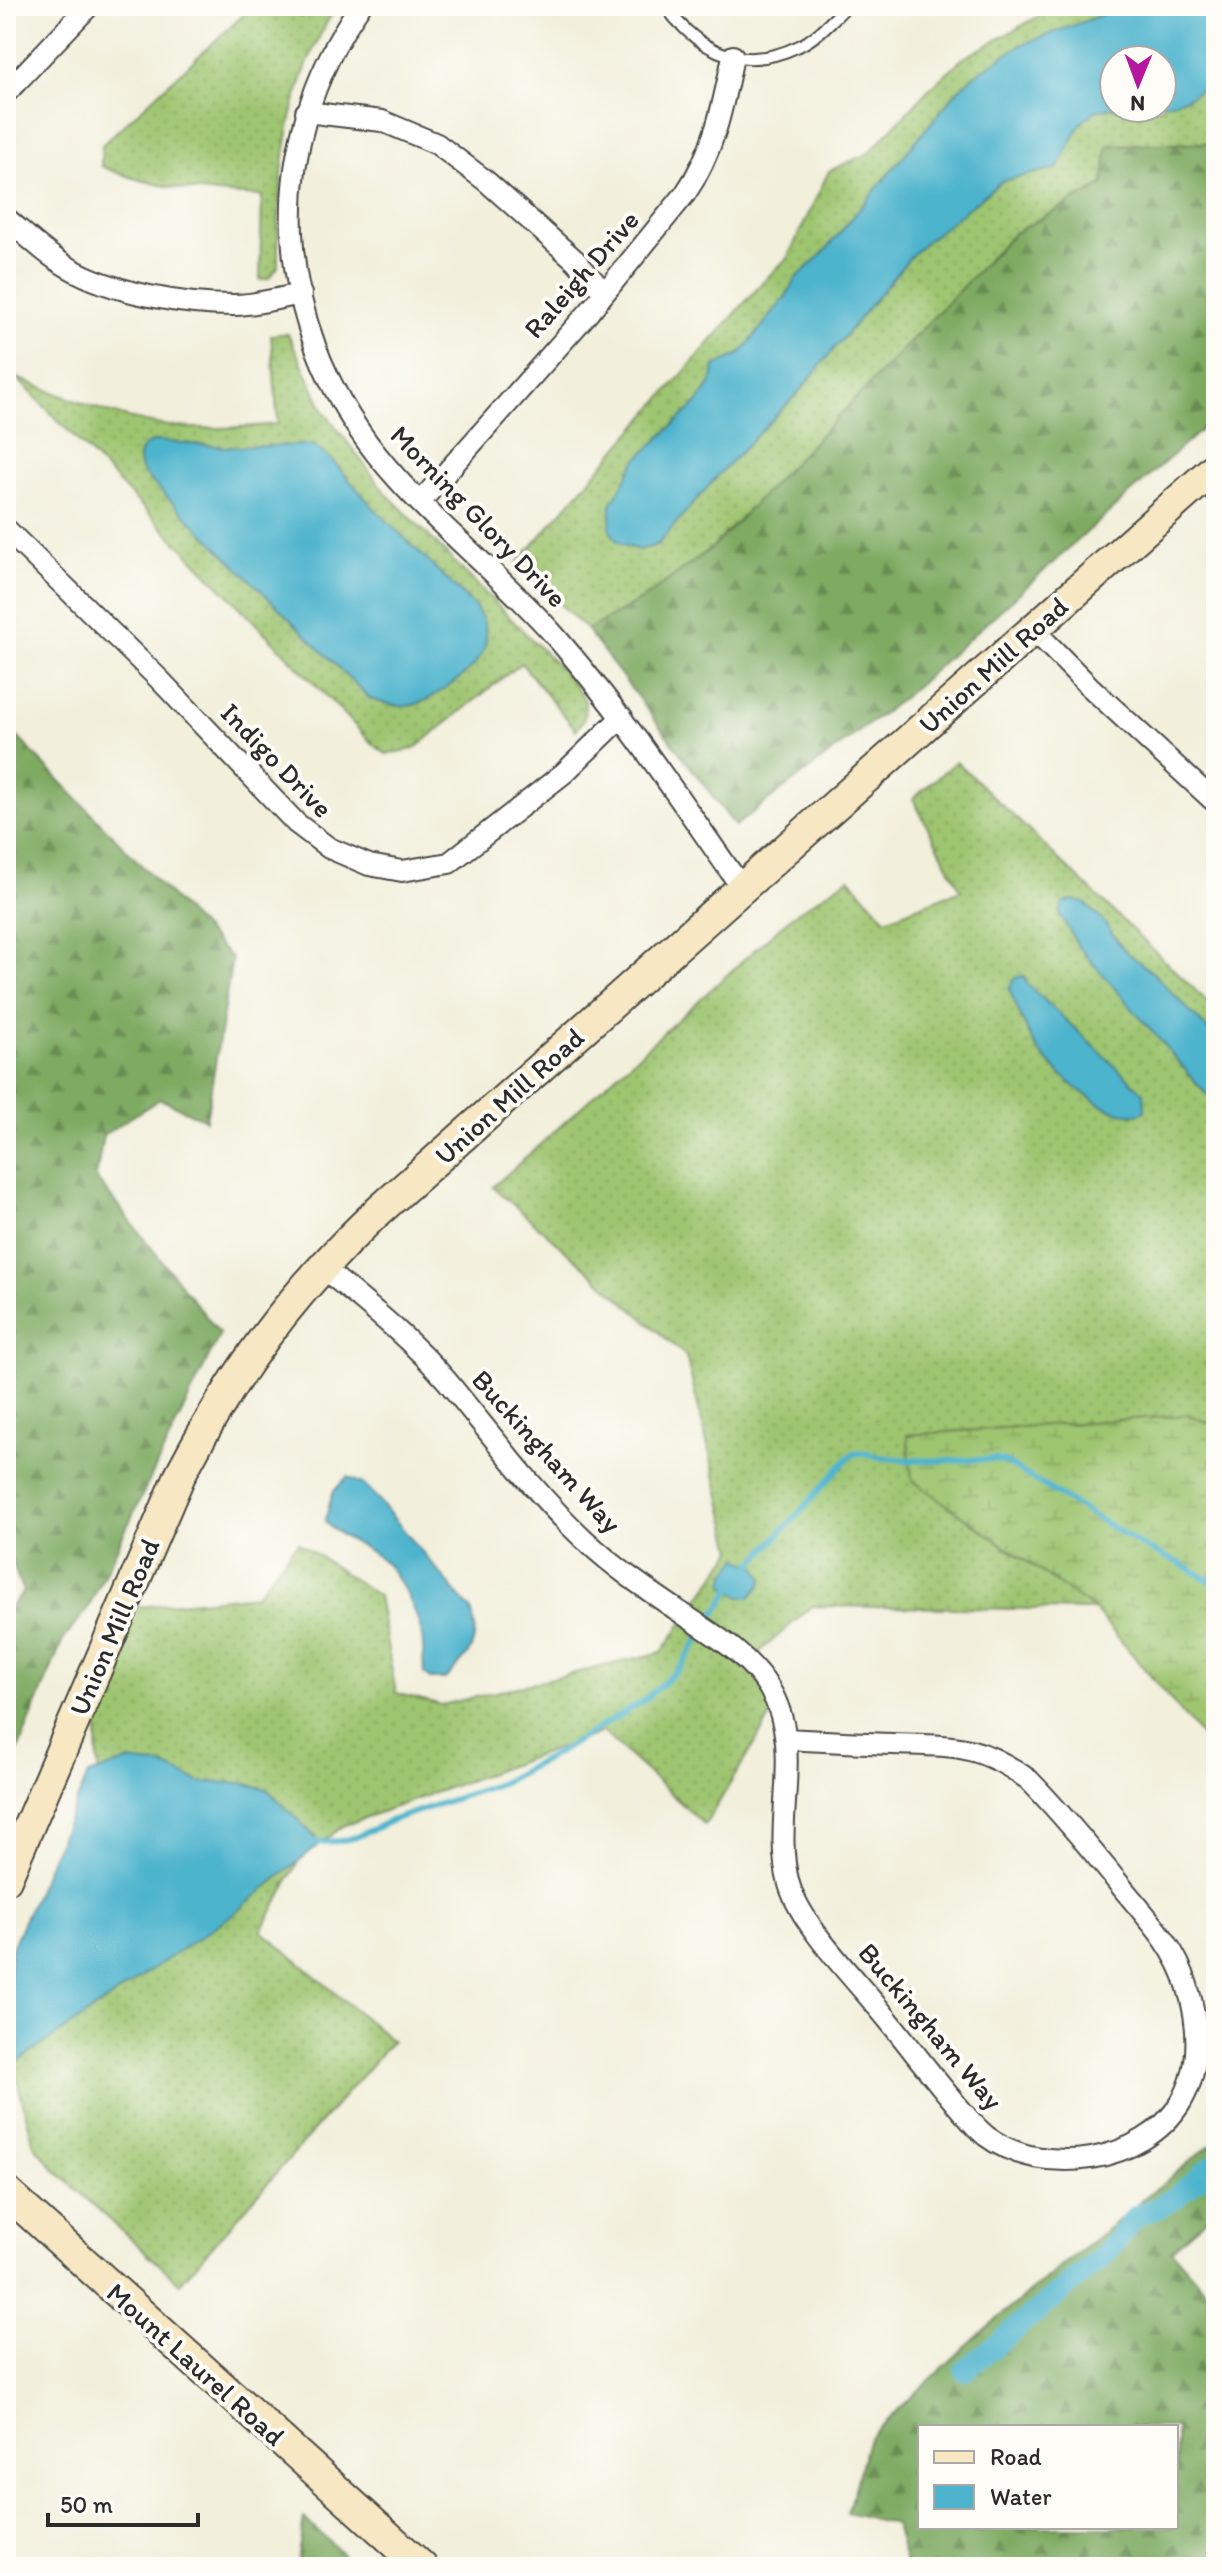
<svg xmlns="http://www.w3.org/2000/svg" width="1222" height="2573" viewBox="0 0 1222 2573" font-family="Itim,sans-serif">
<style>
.grass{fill:url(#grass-dots);stroke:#64784e;stroke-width:2;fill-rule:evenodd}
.forest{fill:url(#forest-firs);stroke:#546a46;stroke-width:2;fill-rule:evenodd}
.wetland{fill:url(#wetland-marsh);stroke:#64784e;stroke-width:2}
.water{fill:#4eb4cd;stroke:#3c707c;stroke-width:2}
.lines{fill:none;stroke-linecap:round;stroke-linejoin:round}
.stream{stroke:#4eb4cd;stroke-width:6}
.canal{stroke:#4eb4cd;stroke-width:22}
.lane-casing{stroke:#494845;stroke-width:14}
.street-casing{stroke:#494845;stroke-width:24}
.secondary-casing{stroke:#494845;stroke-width:34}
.lane{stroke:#fff;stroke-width:10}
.street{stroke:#fff;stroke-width:20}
.secondary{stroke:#f7e8c3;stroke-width:30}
.labels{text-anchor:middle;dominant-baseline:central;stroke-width:8;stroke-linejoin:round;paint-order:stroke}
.street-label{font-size:28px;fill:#2b2b2b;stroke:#fdfcf7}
</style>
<defs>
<pattern id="grass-dots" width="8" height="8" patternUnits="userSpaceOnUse" patternTransform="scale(2)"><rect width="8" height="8" fill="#9ec570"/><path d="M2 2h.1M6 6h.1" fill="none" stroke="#88a961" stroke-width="1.8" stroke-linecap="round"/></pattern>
<pattern id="forest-firs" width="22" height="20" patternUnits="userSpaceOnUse" patternTransform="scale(2)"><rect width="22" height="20" fill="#7eaa62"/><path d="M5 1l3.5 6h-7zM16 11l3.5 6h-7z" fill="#678b51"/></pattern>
<pattern id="wetland-marsh" width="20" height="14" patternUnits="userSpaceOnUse" patternTransform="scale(2)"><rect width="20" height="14" fill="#9ec570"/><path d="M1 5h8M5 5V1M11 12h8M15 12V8" fill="none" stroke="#88a961"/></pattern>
</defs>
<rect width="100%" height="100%" fill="#fdfcf7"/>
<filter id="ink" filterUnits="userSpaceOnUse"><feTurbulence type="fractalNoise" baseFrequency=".0125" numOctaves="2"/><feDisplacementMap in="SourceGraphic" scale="16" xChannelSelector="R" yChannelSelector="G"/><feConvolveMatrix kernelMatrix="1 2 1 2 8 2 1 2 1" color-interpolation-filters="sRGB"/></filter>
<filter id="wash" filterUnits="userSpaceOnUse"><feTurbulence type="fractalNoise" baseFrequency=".006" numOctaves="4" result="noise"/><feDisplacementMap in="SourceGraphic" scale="32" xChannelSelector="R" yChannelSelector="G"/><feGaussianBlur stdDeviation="1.8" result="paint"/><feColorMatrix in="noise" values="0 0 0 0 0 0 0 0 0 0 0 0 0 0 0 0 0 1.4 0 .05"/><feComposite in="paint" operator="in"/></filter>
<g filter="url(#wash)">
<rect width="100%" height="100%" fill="#f2efdb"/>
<path class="grass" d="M253,6H290L300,17L312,6H337C286,84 277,177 278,267L269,278L260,280L262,196C206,193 152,189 101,166L102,145Z
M1067,6H1216V143L1108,145L1103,185L1014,233L713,547L643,599L587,630L517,563L762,283L788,257L829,171L869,153L928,90L962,59L1041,15ZM1114,60H1162V108H1114Z
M279,334H288L324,411L386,493L565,673L585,700L584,720L576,730L521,663L414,749L386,754L373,744L17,378C69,398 122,422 178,427C211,430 245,427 278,424L271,335Z
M956,761L1216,1010V1426L1189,1415L908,1435L912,1480L1095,1610L812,1606L754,1657L782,1698L705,1825L603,1732L345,1825L300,1858L262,1931L392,2041L180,2283L57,2172L34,2145L9,2049L99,1810L96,1682L129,1608L256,1595L298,1542L378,1596L396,1693L442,1705L662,1652L733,1550L686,1356L493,1187L792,916L849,878L886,919L961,890L913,799Z"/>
<path class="forest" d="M1216,143V416L903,698L735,826L587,630L643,599L713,547L1014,233L1103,185L1108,145Z
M6,725L232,959L206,1120L160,1099L103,1135L96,1178L220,1334L88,1608L62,1642L6,1780V1612L23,1592L6,1544Z
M1216,2140V2210L1171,2250L1216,2302V2567H907L895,2525L847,2513L869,2437L981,2332ZM920,2427H1176V2527H920Z
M304,2519L357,2567H296Z"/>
<path class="wetland" d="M1189,1415L1216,1426V1754L1095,1610L912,1480L907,1435Z"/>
<path class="water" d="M1125,6H1216C1216,56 1222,99 1162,103V60H1114V107L1095,111L1081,123L1058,168L1002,181L928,240L911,256L797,394L720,473L657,545L639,550L626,546L617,541L610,530L611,505L636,460L698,402L711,383L715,366L740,354L785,298L796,278L824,252L959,89L977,73L1021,45Z
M157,441L228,447L313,445L331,459L374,508L476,608C501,644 476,668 446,688C434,696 422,704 407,706C395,707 382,703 370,699L143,473C135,457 139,444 157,441Z
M1072,900L1085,903L1103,921L1123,949L1154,974L1216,1038V1105L1078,946L1060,914L1063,904Z
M1024,976L1027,984L1144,1093L1145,1111C1116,1129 1050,1070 1035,1045C1025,1028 1017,1007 1009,989L1015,978Z
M347,1477L363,1484L375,1496L471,1610C482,1642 468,1657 445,1679H430L424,1674C423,1661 424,1648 422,1636C418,1611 397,1570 377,1556C359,1543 339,1538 325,1521L333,1492Z
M738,1558L755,1565L763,1577L761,1585L750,1597H740L724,1585L726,1574Z
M128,1761L162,1765L199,1782L242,1783L267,1789L321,1843L232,1915L17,2062L13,2061C0,2025 11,1987 11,1950L88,1775Z"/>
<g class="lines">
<path class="stream" d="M749,1568L850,1456C862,1449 868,1455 880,1457C912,1462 961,1461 994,1459L1005,1462L1146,1548L1179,1563L1216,1584
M315,1842L341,1841L356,1837L395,1819L501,1783L559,1752L643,1701L681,1667L733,1585"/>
<path class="canal" d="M965,2370L1103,2257L1136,2216L1158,2208L1176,2197L1216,2163"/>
</g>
</g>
<g filter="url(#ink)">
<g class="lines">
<defs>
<path id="lane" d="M665,6C700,53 743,73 799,46C818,37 832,20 847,6"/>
<path id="street" d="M360,6C262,147 271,320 377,455C429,520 500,573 555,636C624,715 682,803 742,888
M6,93L89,6
M306,112L382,121L437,144L486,181L575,260L604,292
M6,218C26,235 45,254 68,267C112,293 183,305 234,305C256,305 279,298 301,294
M421,501L589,312L685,194C714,152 723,106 733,56
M6,529L160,680L296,823L329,848L369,865L402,871L449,863L564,773L622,717
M1033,629L1089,686L1216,803
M322,1267C365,1303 410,1338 447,1381C492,1435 534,1493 586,1541C616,1569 649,1591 683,1614C714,1635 749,1655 769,1688C806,1749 771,1819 789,1884C801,1926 857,1981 885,2016C913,2050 939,2086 969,2119C974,2125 980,2131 986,2136C1043,2178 1144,2164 1181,2102C1202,2067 1199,2023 1187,1985C1175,1945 1146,1917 1120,1885C1091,1849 1061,1813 1029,1780C979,1743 952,1746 893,1744C858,1743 822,1741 787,1739"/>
<path id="secondary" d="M6,1879L181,1473C234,1372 290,1295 373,1216L1216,467
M6,2192L422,2567"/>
</defs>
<use href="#lane" class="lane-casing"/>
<use href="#street" class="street-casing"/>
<use href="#secondary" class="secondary-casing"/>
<use href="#lane" class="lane"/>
<use href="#street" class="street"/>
<use href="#secondary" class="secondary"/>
</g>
</g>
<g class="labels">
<g class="street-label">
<text transform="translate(581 274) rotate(-49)">Raleigh Drive</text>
<text transform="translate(479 516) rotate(46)">Morning Glory Drive</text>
<text transform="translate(993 665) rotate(-42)">Union Mill Road</text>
<text transform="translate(277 760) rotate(46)">Indigo Drive</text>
<text transform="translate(509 1096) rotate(-42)">Union Mill Road</text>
<text transform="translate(547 1451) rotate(48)">Buckingham Way</text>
<text transform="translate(114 1627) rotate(-67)">Union Mill Road</text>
<text transform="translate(931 2026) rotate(50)">Buckingham Way</text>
<text transform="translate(196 2364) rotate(42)">Mount Laurel Road</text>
</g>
</g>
<rect width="1222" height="2573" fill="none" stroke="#fdfcf7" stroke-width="32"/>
<rect x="918" y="2425" width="260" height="104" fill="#fdfcf7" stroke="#a9a8a5" stroke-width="2"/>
<rect x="934" y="2451" width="40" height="12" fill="#f7e8c3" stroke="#a9a8a5" stroke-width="2"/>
<text x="990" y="2465" font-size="24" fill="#2b2b2b">Road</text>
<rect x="934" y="2485" width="40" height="24" fill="#4eb4cd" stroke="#a9a8a5" stroke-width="2"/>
<text x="990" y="2505" font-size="24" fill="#2b2b2b">Water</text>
<g transform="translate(1138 84) rotate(181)"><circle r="38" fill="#fdfcf7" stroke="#a9a8a5" stroke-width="2"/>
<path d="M0-6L14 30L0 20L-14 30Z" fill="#b5179e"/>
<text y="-12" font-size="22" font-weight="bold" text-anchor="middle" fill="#2b2b2b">N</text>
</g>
<path d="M48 2513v12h150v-12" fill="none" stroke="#2b2b2b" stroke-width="4"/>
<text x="60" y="2513" font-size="24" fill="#2b2b2b" stroke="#fdfcf7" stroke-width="6" paint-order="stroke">50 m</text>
</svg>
